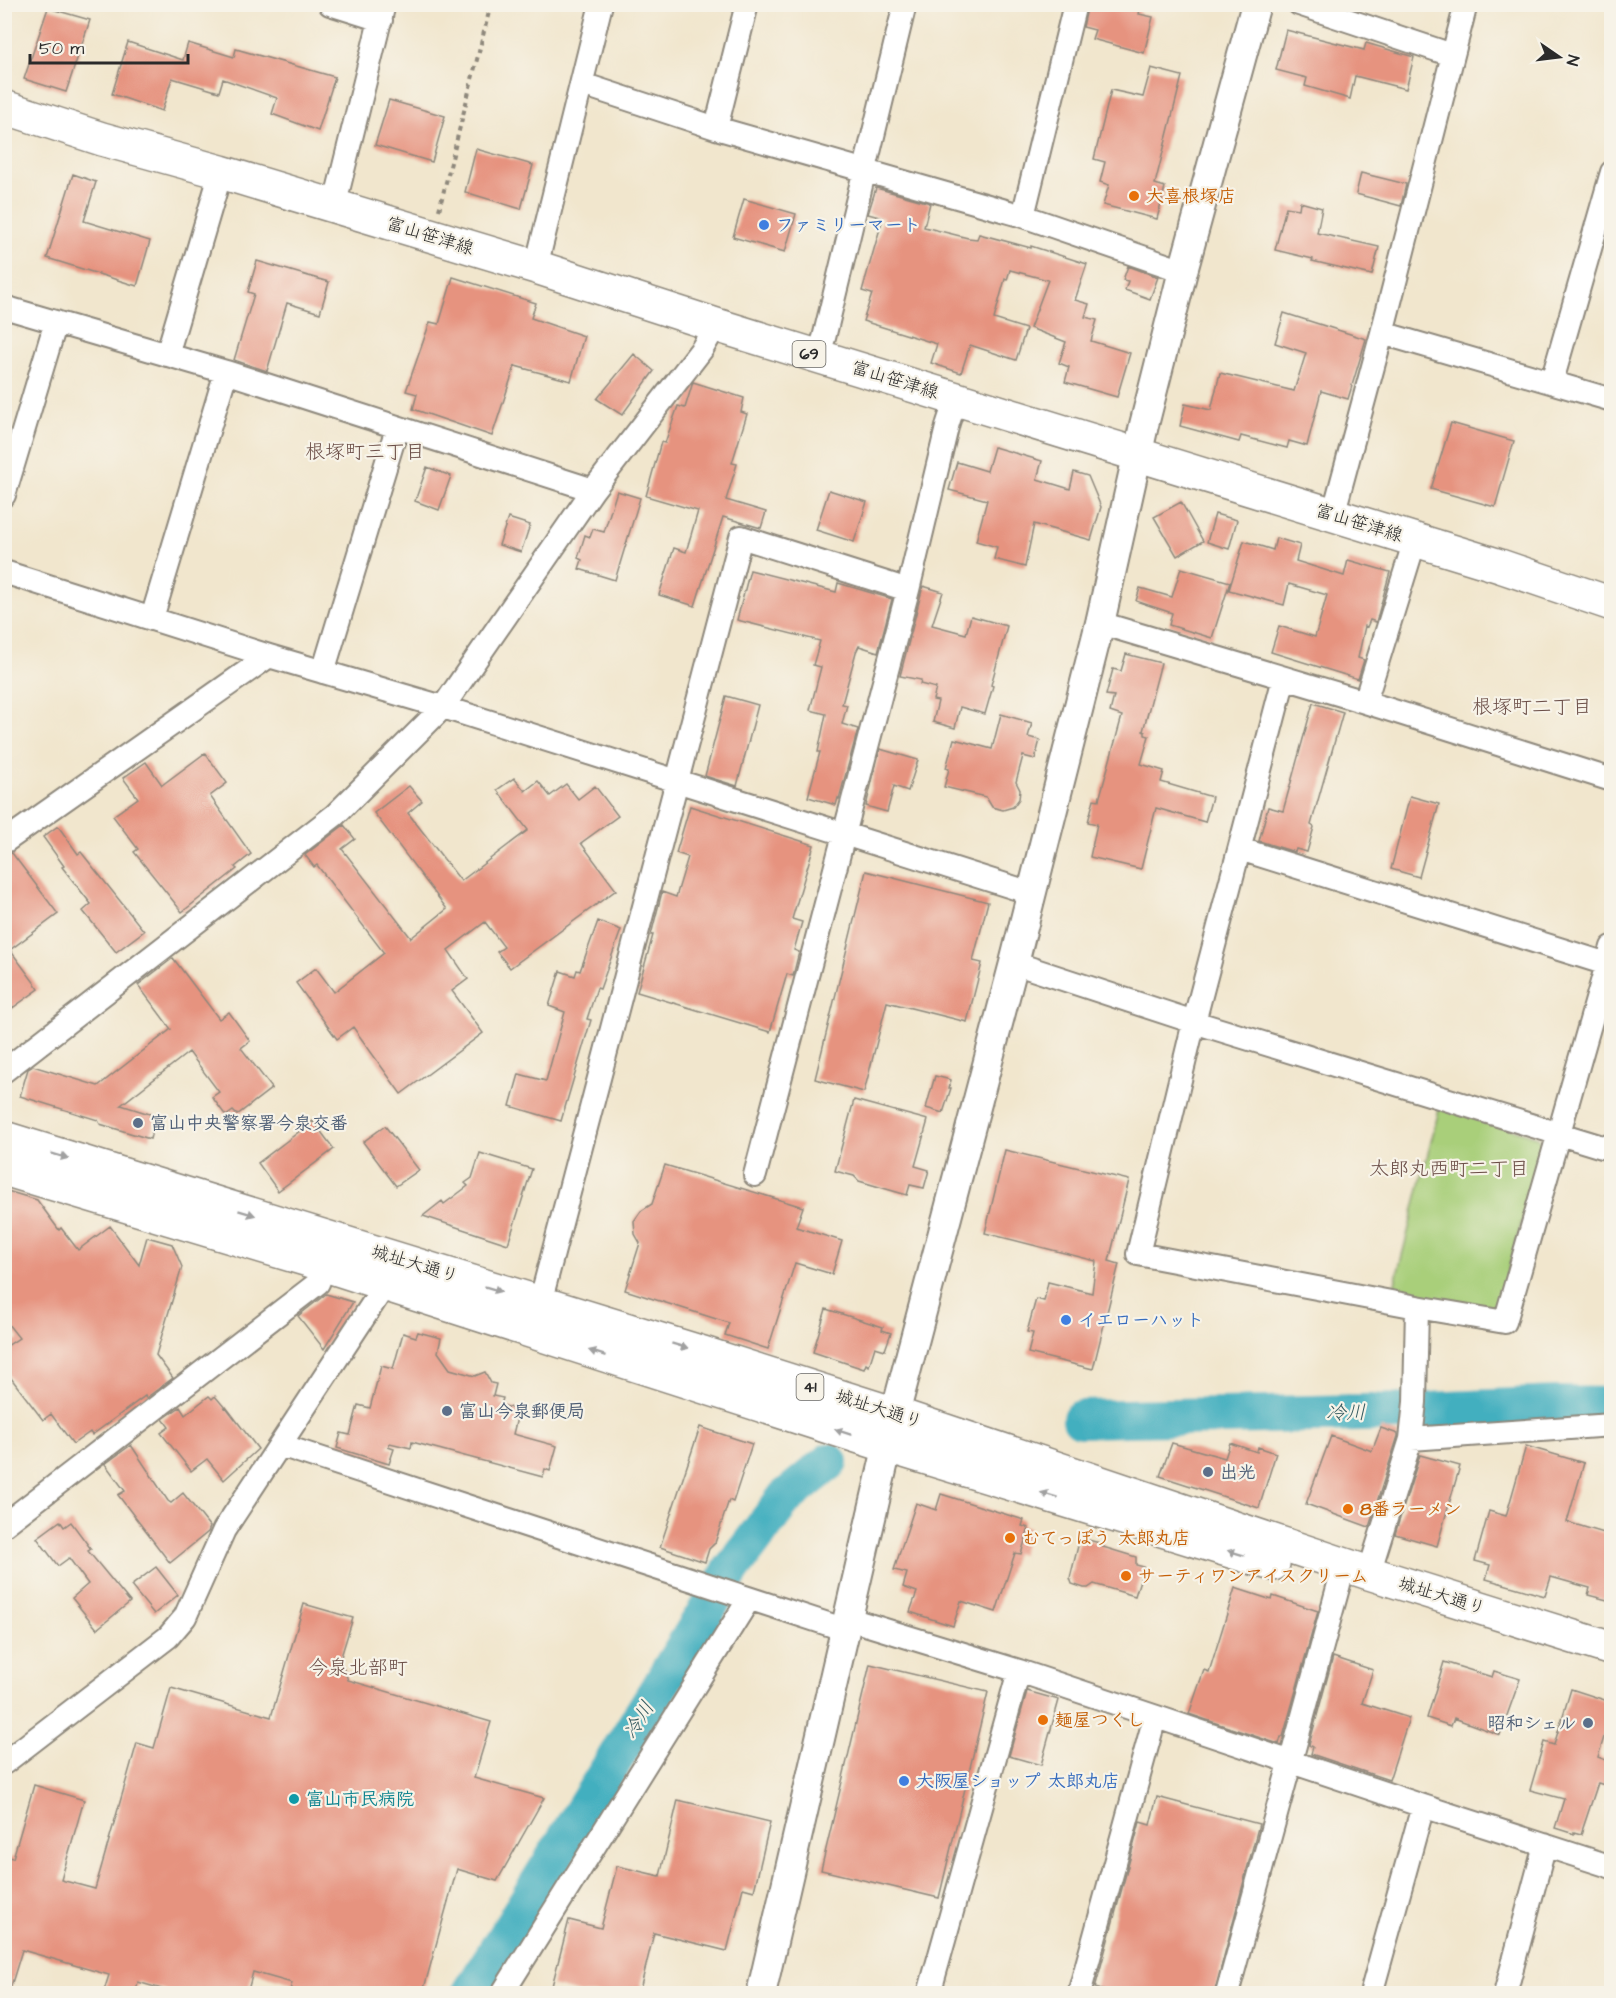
<svg xmlns="http://www.w3.org/2000/svg" width="1616" height="1998" viewBox="0 0 1616 1998" font-family="'Architects Daughter','Klee One',sans-serif">
<style>
.green{fill:#a9cf7a;stroke:#6a7d52;stroke-width:1.5}
.lines{fill:none;stroke-linecap:round;stroke-linejoin:round}
.river{stroke:#42afbf;stroke-width:38}
.building{fill:#e6937f}
.minor-casing{stroke:#8e887c;stroke-width:26}
.tertiary-casing{stroke:#8e887c;stroke-width:32}
.primary-casing{stroke:#8e887c;stroke-width:36}
.trunk-casing{stroke:#8e887c;stroke-width:36}
.path{stroke:#8e887c;stroke-width:4;stroke-dasharray:4.5 4.5;stroke-linecap:butt}
.minor{stroke:#fff;stroke-width:22}
.tertiary{stroke:#fff;stroke-width:28}
.primary{stroke:#fff;stroke-width:33}
.trunk{stroke:#fff;stroke-width:33}
.oneway{fill:#a0a0a0}
.food-dot{fill:#e8710a;stroke:#f7f3e8;stroke-width:2}
.shop-dot{fill:#3f7fe0;stroke:#f7f3e8;stroke-width:2}
.service-dot{fill:#5c6f8a;stroke:#f7f3e8;stroke-width:2}
.culture-dot{fill:#0f9aa8;stroke:#f7f3e8;stroke-width:2}
.labels{text-anchor:middle;dominant-baseline:central;stroke-width:4.5;stroke-linejoin:round;paint-order:stroke}
.shield{fill:#f7f3e8;stroke:#686764;stroke-width:1.5}
.shield-label{font-size:16px;font-weight:bold;fill:#2b2b2b}
.food-label{font-size:18px;font-weight:bold;fill:#c56008;stroke:#f7f3e8;text-anchor:start}
.shop-label{font-size:18px;font-weight:bold;fill:#366cbe;stroke:#f7f3e8;text-anchor:start}
.street-label{font-size:18px;fill:#2b2b2b;stroke:#f7f3e8}
.service-label{font-size:18px;font-weight:bold;fill:#4e5e75;stroke:#f7f3e8;text-anchor:start}
.culture-label{font-size:18px;font-weight:bold;fill:#0d838f;stroke:#f7f3e8;text-anchor:start}
.neighbourhood-label{font-size:20px;fill:#6c4f48;stroke:#f7f3e8}
.water-label{font-size:20px;font-style:italic;fill:#33595f;stroke:#f7f3e8}
</style>
<rect width="100%" height="100%" fill="#f7f3e8"/>
<filter id="ink" filterUnits="userSpaceOnUse"><feTurbulence type="fractalNoise" baseFrequency=".0167" numOctaves="2"/><feDisplacementMap in="SourceGraphic" scale="12" xChannelSelector="R" yChannelSelector="G"/><feConvolveMatrix kernelMatrix="1 2 1 2 8 2 1 2 1" color-interpolation-filters="sRGB"/></filter>
<filter id="wash" filterUnits="userSpaceOnUse"><feTurbulence type="fractalNoise" baseFrequency=".008" numOctaves="4" result="noise"/><feDisplacementMap in="SourceGraphic" scale="24" xChannelSelector="R" yChannelSelector="G"/><feGaussianBlur stdDeviation="1.35" result="paint"/><feColorMatrix in="noise" values="0 0 0 0 0 0 0 0 0 0 0 0 0 0 0 0 0 1.4 0 .05"/><feComposite in="paint" operator="in"/></filter>
<g filter="url(#wash)">
<rect width="100%" height="100%" fill="#f1e6cd"/>
<path class="green" d="M1440,1106L1538,1137L1543,1147L1499,1302L1490,1310L1393,1291Z"/>
<g class="lines">
<path class="river" d="M1081,1419L1408,1412L1555,1405L1612,1406
M470,1994L732,1569L785,1498L829,1462"/>
</g>
<g id="blocks">
<path class="building" d="M1088,4H1141L1139,14L1153,17L1144,53L1092,39L1095,30L1083,27Z
M48,8L90,20L66,92L24,79Z
M1286,30L1364,50L1366,43L1414,57L1406,89L1355,76L1350,99L1305,86L1307,78L1276,70Z
M128,42L183,60L188,43L234,57L236,49L335,77L318,131L272,114L277,98L223,79L219,92L172,78L162,111L112,94Z
M1151,68L1182,76L1155,184L1165,187L1157,219L1103,205L1109,185L1100,182L1105,162L1094,159L1111,90L1143,97Z
M389,100L445,116L432,162L375,145Z
M476,149L533,165L521,209L465,192Z
M1361,173L1406,184L1401,206L1356,194Z
M73,174L96,182L84,221L150,241L137,286L47,258Z
M876,188L930,203L924,227L968,238L977,239L979,234L1031,248V246L1087,264L1075,300L1089,304L1085,317L1097,320L1091,341L1130,353L1117,397L1065,382L1069,367L1059,363L1066,342L1030,328L1048,280L1010,270L1007,280L1005,279L994,319L1026,329L1016,360L970,345L961,373L931,363L937,344L863,321L872,294L862,291L883,218L868,214Z
M744,199L796,214L785,252L733,237Z
M1300,202L1322,208L1317,233L1379,247L1372,275L1312,261L1313,259L1275,250L1286,207L1299,209Z
M257,261L329,282L320,313L287,303L267,371L234,360L254,294L248,292Z
M1128,266L1158,277L1150,299L1125,290L1128,281L1123,280Z
M453,277L536,303L531,318L584,336L571,381L515,366L492,436L413,409L417,394L406,391L430,322L439,324Z
M1284,313L1366,339L1348,399L1321,391L1307,446L1289,441L1287,448L1241,436L1239,442L1180,426L1185,404L1211,410L1220,373L1294,391L1306,353L1275,343Z
M634,354L654,371L622,415L597,399Z
M693,382L744,398L741,412L747,414L732,463L737,464L726,500L766,512L761,528L723,517L695,606L659,595L674,548L686,552L698,511L646,496L661,442L665,443L678,406L685,408Z
M1451,423L1514,441L1495,507L1431,489Z
M994,447L1042,461L1037,479L1070,489L1074,472L1088,476L1101,507L1091,540L1034,524L1025,567L994,559L997,547L976,541L987,500L949,490L957,462L987,471Z
M427,467L451,476L439,510L415,501Z
M829,490L867,502L854,542L816,530Z
M617,491L640,498L615,580L579,569L582,560L578,558L585,535L590,537L593,529L604,532Z
M1181,502L1203,541L1177,556L1154,517Z
M1215,514L1237,520L1229,549L1207,542Z
M508,518L530,525L521,552L499,545Z
M1276,538L1300,545L1296,561L1344,576L1348,560L1390,572L1376,622L1370,620L1367,627L1365,626L1358,658L1364,660L1358,679L1271,652L1279,626L1315,637L1327,595L1289,584L1284,605L1229,590L1244,541L1273,550Z
M1181,568L1230,582L1212,638L1169,625L1172,613L1136,601L1140,588L1172,597Z
M750,570L836,592L838,583L892,599L878,652L859,646L856,652L842,704L847,705L842,724L858,729L839,799L838,798L836,805L808,797L820,752H818L826,714L810,710L821,667L813,665L820,641L737,620Z
M923,586L943,592L932,625L966,634L971,616L1007,626L991,685L993,686L985,714L960,707L955,728L933,722L938,701L933,700L936,688L920,684L921,680L900,676Z
M1126,654L1161,663L1143,731L1145,732V735L1149,736L1141,764L1164,771L1161,782L1212,797L1205,822L1156,808L1141,869L1090,857L1097,824L1088,822L1094,799L1099,800L1122,716L1110,712L1114,696L1106,695L1113,669L1121,671Z
M726,696L758,705L737,786L705,776Z
M1313,703L1343,712L1311,825L1314,827L1307,852L1296,849L1295,852L1259,841L1268,807L1283,811Z
M1001,714L1032,723L1028,737L1040,740L1035,759L1023,756L1016,782L1020,790L1019,799L1013,807L1003,810L992,807L986,797L944,787L949,769L946,768L954,739L992,749Z
M880,749L918,760L908,791L894,786L887,812L866,806Z
M205,753L227,783L210,796L251,854L235,867L237,869L182,912L134,852L138,849L113,816L138,798L123,778L146,762L162,785Z
M514,778L525,791L538,781L550,796L566,784L578,799L595,786L618,816L581,843L616,890L510,968L497,952L504,947L485,922L448,950L468,979L452,991L483,1033L401,1094L353,1027L337,1039L296,983L316,968L334,992L384,953L317,865L314,867L305,855L344,825L355,839L342,849L411,938L447,909L374,813L409,786L422,801L408,813L461,881L528,830L497,790Z
M1410,796L1439,804L1419,877L1391,869Z
M690,806L814,845L792,919L802,922L794,950L799,952L793,976L787,974L770,1032L637,992L653,935H651L662,892L676,897L688,857L676,853Z
M58,826L78,854L81,852L144,931L116,952L83,911L91,904L62,867L64,866L43,837Z
M12,853L58,914L10,950L39,989L4,1014V855Z
M866,871L988,902L973,961L982,963L967,1022L887,1002L864,1092L815,1079Z
M598,921L621,930L600,989L597,988L587,1019L591,1020L561,1121L510,1106L519,1074L546,1081L565,1012L549,1006L560,971L575,976L577,970L580,971Z
M173,958L219,1019L229,1012L250,1041L241,1048L272,1088L237,1115L233,1111L226,1116L212,1097L219,1092L189,1052L121,1105L156,1116L150,1139L100,1124L98,1120L20,1096L28,1069L33,1066L98,1086L171,1029L138,985Z
M935,1076L951,1080L949,1088H951L943,1113L926,1108Z
M854,1100L928,1120L915,1166L929,1170L924,1188L910,1185L907,1195L859,1181L854,1176L835,1171Z
M313,1121L334,1149L278,1191L258,1163Z
M385,1126L419,1170L396,1186L363,1142Z
M1005,1150L1129,1180L1109,1261L1119,1264L1093,1369L1028,1353L1033,1333L1027,1332L1036,1299L1044,1301L1048,1282L1092,1293L1096,1261L985,1233Z
M480,1153L532,1169L508,1244L423,1216L442,1201L444,1204L468,1186L465,1183L472,1178Z
M665,1165L803,1207L796,1227L842,1241L832,1274L795,1263L768,1349L725,1335L729,1323L625,1290L640,1243L635,1234L634,1221L641,1211L652,1204Z
M4,1190L37,1200L59,1230L61,1228L78,1250L110,1226L139,1265L147,1237L172,1244L182,1267L156,1355L173,1378L146,1398L145,1396L92,1435L90,1432L73,1444L51,1414L43,1420L4,1369V1348L19,1338L4,1319Z
M326,1294L353,1302L324,1349L298,1316Z
M826,1309L883,1327L882,1330L891,1333L885,1350L875,1347L869,1366L866,1364L864,1369L813,1352Z
M418,1332L441,1338L438,1352L450,1369L475,1376L485,1372L491,1383L496,1384L493,1396L503,1398L501,1405L519,1410L513,1434L557,1446L550,1471L545,1469L543,1477L412,1442L411,1448L390,1443L388,1447L394,1449L389,1464L337,1448L341,1433L350,1435L358,1405L370,1408L381,1366L393,1369L403,1333L416,1337Z
M209,1396L212,1399L215,1396L225,1408L226,1407L258,1449L224,1480L207,1459L191,1471L161,1433L169,1427L163,1419L180,1407L185,1415Z
M700,1427L752,1444L733,1502L729,1500L715,1543L709,1549L705,1562L660,1547Z
M1381,1428L1398,1434V1436L1369,1527L1306,1504L1331,1436L1372,1451Z
M1172,1443L1225,1458L1230,1443L1257,1452L1258,1447L1276,1453L1259,1508L1160,1476Z
M131,1445L168,1501L171,1503L183,1493L210,1527L208,1532L170,1563L118,1495L125,1491L105,1464Z
M1526,1446L1584,1463L1567,1522L1611,1535V1601L1588,1595L1590,1588L1551,1577L1545,1596L1486,1579L1490,1565L1475,1561L1489,1511L1506,1516Z
M1420,1455L1460,1466L1437,1546L1395,1534Z
M941,1494L1024,1520L1022,1526L1029,1528L1021,1554L1015,1553L996,1612L961,1601L953,1626L910,1612L917,1592L903,1587L907,1573L894,1570L916,1503L936,1510Z
M60,1521L64,1527L71,1522L91,1549L88,1551L130,1602L97,1629L72,1598L88,1584L69,1558L58,1566L37,1538Z
M1084,1539L1104,1544L1103,1547L1136,1557V1565L1144,1567L1135,1596L1094,1584L1088,1588H1084L1072,1584L1070,1578L1079,1542L1083,1543Z
M156,1567L178,1595L154,1614L131,1586Z
M1235,1588L1272,1600L1273,1596L1318,1611L1283,1737H1281L1279,1744L1189,1714L1204,1670L1209,1672Z
M304,1604L353,1618L340,1660L348,1680L491,1722L474,1778L544,1798L497,1881L457,1869L423,1992L404,1987L402,1994H289L292,1983L253,1972L247,1994H178L138,1982L135,1994H103L109,1975L22,1950L9,1993L4,1992V1856L13,1858L34,1785L84,1800L61,1880L95,1889L137,1743L154,1748L171,1688L271,1717Z
M1333,1657L1373,1670L1362,1703L1409,1718L1389,1780L1311,1754L1313,1747L1309,1745Z
M1444,1662L1492,1677L1494,1671L1520,1679L1500,1735L1454,1718L1451,1726L1427,1718Z
M870,1664L988,1692L939,1898L821,1870Z
M1571,1689L1611,1702V1714L1598,1757L1611,1762V1787L1598,1783L1581,1834L1574,1832V1834L1555,1828L1564,1799L1530,1790L1544,1742L1554,1745Z
M1027,1691L1059,1700L1041,1765L1009,1756Z
M1157,1797L1259,1824L1214,1994H1116L1095,1988L1140,1822L1150,1825Z
M678,1800L770,1822L754,1891L743,1888L727,1951L654,1933L639,1994H582L552,1986L569,1920L601,1928L617,1866L660,1876Z"/>
</g>
</g>
<g filter="url(#ink)">
<use href="#blocks" fill-opacity="0" stroke="#8e887c" stroke-width="1.5"/>
<g class="lines">
<defs>
<path id="minor" d="M330,4L381,20
M1299,4L1452,55
M582,84L716,128L1023,216L1183,271
M716,128L747,4
M334,207L384,4
M1023,216L1075,4
M536,267L601,4
M4,307L226,372L593,490
M1382,333L1612,400
M167,355L221,172
M817,357L824,338L905,4
M1552,381L1612,172
M4,495L56,322
M1333,515L1382,333L1466,4
M4,572L269,656L443,707L1031,893
M152,618L226,372
M1100,623L1365,702L1612,780
M323,672L397,428
M1284,678L1194,1022L1138,1254L1417,1307L1415,1402L1411,1439L1369,1573
M1365,702L1415,540
M4,842L269,656
M1240,849L1607,964
M1014,963L1194,1022L1612,1150
M4,1071L335,815L443,707L593,490L702,349L716,325
M755,1175L908,590L948,423L956,399
M540,1303L741,537L908,590
M1417,1307L1505,1322L1612,947
M1411,1439L1612,1425
M280,1445L846,1630
M4,1525L318,1283L325,1265
M849,1619L1019,1671L1423,1806L1612,1867
M4,1763L168,1637L185,1617L224,1530L385,1285
M502,1994L749,1599
M929,1994L1019,1671
M1079,1994L1155,1717
M1227,1994L1339,1584
M1371,1994L1423,1806
M1505,1994L1545,1845"/>
<path id="tertiary" d="M761,1994L895,1414L1014,963L1100,623L1144,425L1183,271L1256,4"/>
<path id="primary" d="M4,107L102,139L221,172L536,267L716,325L1500,566L1612,604"/>
<path id="trunk" d="M4,1138L703,1353L895,1414L1369,1573L1612,1649
M4,1169L325,1265L888,1446L1273,1564"/>
</defs>
<use href="#minor" class="minor-casing"/>
<use href="#tertiary" class="tertiary-casing"/>
<use href="#primary" class="primary-casing"/>
<use href="#trunk" class="trunk-casing"/>
<path class="path" d="M439,210L491,4"/>
<use href="#minor" class="minor"/>
<use href="#tertiary" class="tertiary"/>
<use href="#primary" class="primary"/>
<use href="#trunk" class="trunk"/>
</g>
<defs><path id="oneway-solid" d="M-6-.8H1V-3.2L6.5 0L1 3.2V.8H-6Z" transform="scale(1.5)"/></defs>
<g class="oneway">
<use href="#oneway-solid" transform="translate(60 1156) rotate(17)"/>
<use href="#oneway-solid" transform="translate(247 1213) rotate(17)"/>
<use href="#oneway-solid" transform="translate(493 1289) rotate(17)"/>
<use href="#oneway-solid" transform="translate(680 1346) rotate(17)"/>
<use href="#oneway-solid" transform="translate(597 1353) rotate(-162)"/>
<use href="#oneway-solid" transform="translate(843 1432) rotate(-162)"/>
<use href="#oneway-solid" transform="translate(1049 1495) rotate(-163)"/>
<use href="#oneway-solid" transform="translate(1236 1553) rotate(-163)"/>
</g>
</g>
<g class="food-dot">
<circle cx="1134" cy="196" r="6"/>
<circle cx="1348" cy="1509" r="6"/>
<circle cx="1010" cy="1538" r="6"/>
<circle cx="1126" cy="1576" r="6"/>
<circle cx="1043" cy="1720" r="6"/>
</g>
<g class="shop-dot">
<circle cx="764" cy="225" r="6"/>
<circle cx="1066" cy="1320" r="6"/>
<circle cx="904" cy="1781" r="6"/>
</g>
<g class="service-dot">
<circle cx="138" cy="1123" r="6"/>
<circle cx="447" cy="1411" r="6"/>
<circle cx="1208" cy="1472" r="6"/>
<circle cx="1588" cy="1723" r="6"/>
</g>
<circle class="culture-dot" cx="294" cy="1799" r="6"/>
<g class="labels">
<g class="shield">
<rect x="792.5" y="341" width="33" height="26" rx="4.5"/>
<rect x="796.5" y="1374" width="27" height="26" rx="4.5"/>
</g>
<g class="shield-label">
<text x="809" y="354">69</text>
<text x="810" y="1387">41</text>
</g>
<g class="food-label">
<text x="1146" y="196">大喜根塚店</text>
<text x="1360" y="1509">8番ラーメン</text>
<text x="1022" y="1538">むてっぽう 太郎丸店</text>
<text x="1138" y="1576">サーティワンアイスクリーム</text>
<text x="1055" y="1720">麺屋つくし</text>
</g>
<g class="shop-label">
<text x="776" y="225">ファミリーマート</text>
<text x="1078" y="1320">イエローハット</text>
<text x="916" y="1781">大阪屋ショップ 太郎丸店</text>
</g>
<g class="street-label">
<text transform="translate(430 236) rotate(17)">富山笹津線</text>
<text transform="translate(895 380) rotate(17)">富山笹津線</text>
<text transform="translate(1359 523) rotate(17)">富山笹津線</text>
<text transform="translate(415 1264) rotate(17)">城址大通り</text>
<text transform="translate(879 1409) rotate(18)">城址大通り</text>
<text transform="translate(1442 1596) rotate(17)">城址大通り</text>
</g>
<g class="service-label">
<text x="150" y="1123">富山中央警察署今泉交番</text>
<text x="459" y="1411">富山今泉郵便局</text>
<text x="1220" y="1472">出光</text>
<text x="1576" y="1723" text-anchor="end">昭和シェル</text>
</g>
<g class="culture-label">
<text x="306" y="1799">富山市民病院</text>
</g>
<g class="neighbourhood-label">
<text x="365" y="452">根塚町三丁目</text>
<text x="1532" y="707">根塚町二丁目</text>
<text x="1449" y="1169">太郎丸西町二丁目</text>
<text x="358" y="1668">今泉北部町</text>
</g>
<g class="water-label">
<text transform="translate(1346 1413) rotate(-1)">冷川</text>
<text transform="translate(639 1720) rotate(-58)">冷川</text>
</g>
</g>
<rect width="1616" height="1998" fill="none" stroke="#f7f3e8" stroke-width="24"/>
<g transform="translate(1559 57) rotate(104)" stroke="#f7f3e8" stroke-width="4.5" paint-order="stroke">
<path d="M0-4.5L10 22L0 15L-10 22Z" fill="#2b2b2b"/>
<text y="-9" font-size="16" font-weight="bold" text-anchor="middle" fill="#2b2b2b">N</text>
</g>
<path d="M30 54v9h158v-9" fill="none" stroke="#2b2b2b" stroke-width="3"/>
<text x="39" y="54" font-size="18" fill="#2b2b2b" stroke="#f7f3e8" stroke-width="4.5" paint-order="stroke">50 m</text>
</svg>
